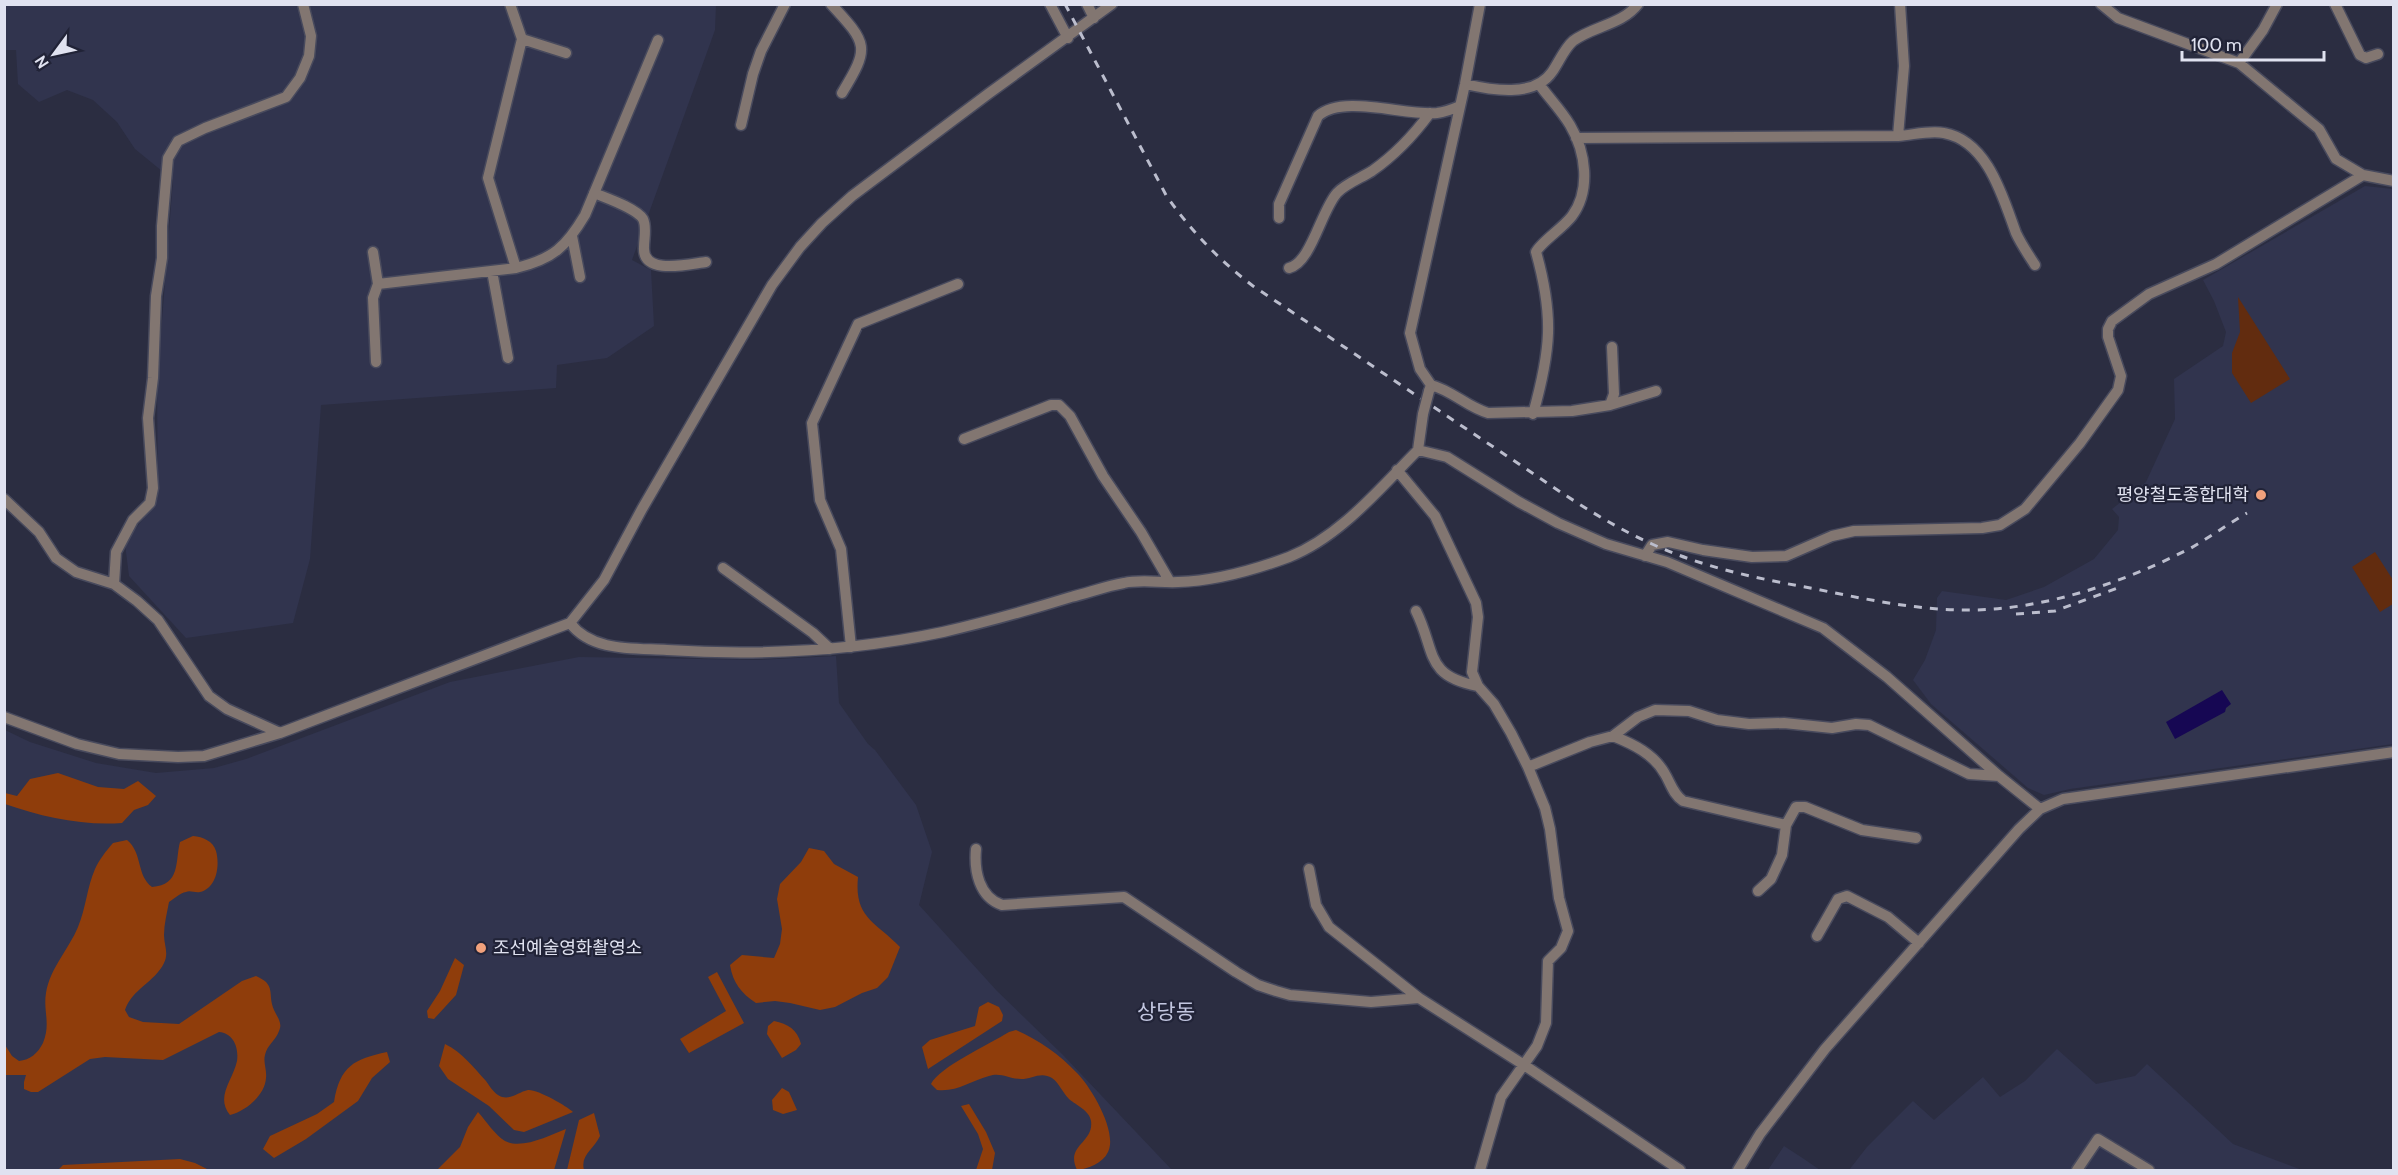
<svg xmlns="http://www.w3.org/2000/svg" width="2398" height="1175" viewBox="0 0 2398 1175" font-family="Cabin,'Noto Sans KR',sans-serif">
<style>
.built{fill:#31344e}
.green{fill:#622c0f}
.forest{fill:#8f3d0b}
.water{fill:#160753}
.lines{fill:none;stroke-linecap:round;stroke-linejoin:round}
.minor-casing{stroke:#484a5d;stroke-width:13}
.minor{stroke:#827671;stroke-width:10}
.rail{stroke:#bbbdcd;stroke-width:3;stroke-dasharray:8 8;stroke-linecap:butt}
.minor-bridge-casing{stroke:#484a5d;stroke-width:13;stroke-linecap:butt}
.minor-bridge{stroke:#827671;stroke-width:10}
.poi-dot{fill:#f1a17c;stroke:#212337;stroke-width:2}
.labels{text-anchor:middle;dominant-baseline:central;stroke-width:4.5;stroke-linejoin:round;paint-order:stroke}
.poi-label{font-size:18px;fill:#e0e2f0;stroke:#212337;text-anchor:end}
.quarter-label{font-size:21px;fill:#c2c6e0;stroke:#212337}
</style>
<rect width="100%" height="100%" fill="#2b2d41"/>
<path class="built" d="M4,5H716L715,30L632,260L651,270L654,326L607,358L557,365L556,388L321,405L310,559L293,623L186,638L129,576L125,544L158,497L157,384L173,180L135,149L117,122L93,100L67,90L39,102L18,84L16,50H5Z
M2365,186L2393,189V744L2070,789L2044,795L2028,788L1931,704L1913,680L1925,660L1936,630L1937,598L1942,591L2006,600L2044,587L2094,559L2118,530L2119,517L2112,509L2146,482L2175,419L2174,379L2223,346L2226,332L2214,301L2203,280Z
M836,656L839,703L868,744L875,750L916,805L932,852L919,905L997,991L1063,1055L1172,1170H5V730L30,742L96,763L156,773L214,768L246,759L450,682L579,657L759,660Z
M2057,1049L2096,1084L2135,1076L2147,1064L2233,1144L2302,1170H1849L1867,1147L1913,1101L1934,1120L1983,1077L2000,1097L2025,1081Z
M1784,1146L1804,1159L1820,1170H1768Z"/>
<path class="green" d="M2238,297L2290,379L2251,403L2232,373V353L2240,332Z
M2375,552L2393,580V604L2380,612L2352,567Z"/>
<path class="forest" d="M58,773L98,787L124,789L138,781L156,796L148,805L134,810L122,823C83,826 42,817 5,804V793L17,796L30,779Z
M193,836C203,837 213,841 216,851C220,865 217,888 200,892C195,893 190,890 186,892C180,893 174,899 169,902C167,913 164,924 164,935C164,945 169,953 164,963C155,982 132,989 125,1010L129,1017L143,1022L179,1024L242,981L256,976C277,985 267,994 274,1010C277,1017 283,1023 279,1031C276,1040 267,1045 265,1055C263,1062 267,1070 266,1078C265,1095 246,1111 230,1115C215,1097 233,1080 237,1061C239,1047 233,1033 219,1032L163,1060L105,1057L90,1059L38,1092H31L24,1089V1082L26,1075H5V1045L12,1056L19,1061C30,1060 38,1053 43,1043C51,1023 43,1011 46,993C50,968 69,949 78,927C86,908 87,887 95,869C99,860 106,851 113,843L127,840C143,853 136,875 152,887C181,885 175,861 180,842Z
M809,848L824,851L834,864L858,877C854,918 875,921 900,947L888,977L877,988L862,993L835,1007L820,1010L790,1003L775,1001L756,1003C741,993 733,983 730,965L742,955L774,958L780,944L782,929L777,899L780,884L801,862Z
M455,958L464,965L456,995L434,1019L428,1018L427,1011L440,991Z
M717,972L744,1023L689,1053L680,1039L726,1011L708,977Z
M988,1002L999,1007L1003,1015L1002,1021L928,1069L922,1047L930,1040L975,1026L979,1007Z
M774,1021C788,1024 797,1029 801,1044L796,1050L782,1058L767,1034L768,1026Z
M1016,1030C1039,1040 1060,1055 1077,1073C1091,1087 1118,1132 1108,1152C1103,1163 1088,1169 1077,1170C1065,1145 1094,1143 1091,1121C1090,1111 1076,1105 1069,1099C1062,1092 1060,1084 1052,1078C1041,1071 1032,1079 1021,1079C1009,1079 1001,1072 989,1076C970,1081 958,1092 937,1090L931,1084C939,1067 990,1044 1009,1032Z
M445,1044C463,1053 473,1067 486,1081C489,1085 493,1092 498,1095C509,1102 518,1092 528,1090C537,1089 567,1106 573,1112L524,1132L514,1130L489,1106L448,1079L439,1066Z
M387,1052L390,1062L372,1078L358,1101L306,1139L274,1158L263,1149L270,1136L317,1114L334,1102C340,1066 354,1059 387,1052Z
M782,1088L789,1092L797,1110L783,1114L773,1110L772,1100Z
M969,1104L986,1132L995,1153L992,1170H976L983,1149L978,1134L961,1106Z
M478,1112C486,1121 495,1135 505,1141C522,1150 550,1135 566,1129L554,1170H437L460,1147L468,1127Z
M594,1113L600,1136C594,1149 580,1155 584,1170H567L579,1120Z
M180,1159L195,1163L209,1170H58L63,1165Z"/>
<path class="water" d="M2222,690L2231,704L2226,708L2225,712L2175,739L2166,722Z"/>
<g class="lines">
<defs>
<path id="minor" d="M510,4L522,39L488,178L516,268
M831,4C868,44 870,47 842,93
M1050,4L1068,38
M1087,4L1094,18
M2101,4L2118,18L2239,63L2319,129L2336,159L2363,175L2394,181
M2335,4L2360,55L2366,58L2378,54
M522,39L566,53
M2239,63L2263,30L2277,4
M1465,84C1491,90 1534,98 1552,72C1559,62 1564,49 1573,41C1593,26 1622,25 1638,4
M741,125L753,74L761,51L785,4
M1898,136L1904,66L1900,4
M1576,138L1898,136C1913,135 1930,130 1944,133C1988,141 2003,198 2016,233C2021,244 2028,254 2035,265
M594,193C606,198 636,208 643,219C647,227 644,238 644,247C642,276 689,264 706,262
M1279,218V204L1318,116C1343,94 1405,116 1437,113C1445,112 1453,109 1460,106
M572,236L580,277
M373,252L378,284
M1289,268C1311,263 1321,211 1337,193C1345,184 1361,178 1372,171C1395,155 1413,136 1430,113
M492,271L508,358
M376,362L373,298L378,284L516,268C553,259 566,247 585,215L658,40
M1431,385C1453,391 1467,407 1488,413L1572,411L1610,405L1656,391
M1429,391L1431,385L1420,369L1410,333L1465,84L1480,4
M1610,405L1614,394L1612,347
M1533,414C1551,350 1554,316 1536,252C1541,242 1563,228 1572,216C1591,190 1586,152 1570,125C1561,110 1549,98 1539,84
M964,439L1051,405H1059L1070,416L1103,476L1141,532L1170,582
M1418,450L1423,414
M1397,470L1435,516L1476,603L1478,617L1472,672L1478,686L1494,704L1511,733L1528,767L1545,808L1550,829L1559,898L1568,931L1561,948L1548,961L1546,1023L1537,1046L1501,1097L1480,1170
M4,499L39,532L56,558L76,572L114,584
M1645,556L1652,545L1668,542L1703,550L1752,557L1786,556L1832,536L1854,531L1982,528L2000,525L2025,509L2080,443L2118,390L2121,376L2108,337V329L2112,321L2149,294L2216,264L2363,175
M723,568L813,633L830,649
M1416,611C1436,651 1424,676 1478,686
M570,623L604,580L642,509L772,285L800,247L822,223L852,196L988,94L1112,4
M851,647L841,549L820,500L812,423L858,324L958,284
M4,717L77,744L119,754L178,757L204,756L280,733L570,623C592,652 634,648 667,650C760,656 853,651 943,632C986,622 1029,610 1071,597C1088,593 1106,586 1124,583C1141,579 1161,583 1178,582C1215,581 1254,570 1289,557C1340,537 1380,488 1418,450L1447,457L1519,502L1558,523L1606,544L1667,562L1823,628L1887,677L1999,776L2040,809
M280,733L227,709L209,696L158,620L137,601L114,584L116,552L133,520L150,503L153,488L148,418L153,378L156,296L162,258V226L168,158L178,141L205,128L286,97L300,78L309,56L311,36L303,4
M1613,736C1633,744 1654,754 1665,774C1671,784 1673,794 1683,801L1786,825
M1528,767L1590,742L1613,736L1638,717L1655,710L1689,711L1717,720L1749,724L1784,723L1832,728L1856,724L1869,725L1969,774L1999,776
M976,849C974,871 979,897 1002,905L1124,897L1236,972L1258,985L1276,991L1290,995L1371,1002L1419,998L1524,1065L1680,1170
M1309,869L1316,905L1329,927L1419,998
M1758,891L1771,879L1782,855L1786,825L1796,807H1805L1862,830L1916,838
M1817,936L1838,899L1847,896L1888,917L1919,943
M1738,1170L1760,1134L1825,1049L2019,829L2040,809L2063,799L2394,752
M2077,1170L2098,1139L2149,1170"/>
</defs>
<use href="#minor" class="minor-casing"/>
<use href="#minor" class="minor"/>
<path class="rail" d="M1065,4L1166,195C1190,230 1219,260 1253,286C1336,341 1418,397 1501,452C1549,484 1600,521 1652,544C1704,568 1760,579 1816,589C1869,600 1921,611 1975,610C2050,608 2124,582 2191,548C2210,537 2228,524 2247,513
M2016,614L2055,611L2123,586"/>
<defs>
<path id="minor-bridge" d="M1423,414L1429,391"/>
</defs>
<use href="#minor-bridge" class="minor-bridge-casing"/>
<use href="#minor-bridge" class="minor-bridge"/>
</g>
<g class="poi-dot">
<circle cx="2261" cy="495" r="6"/>
<circle cx="481" cy="948" r="6"/>
</g>
<g class="labels">
<g class="poi-label">
<text x="2249" y="495">평양철도종합대학</text>
<text x="493" y="948" text-anchor="start">조선예술영화촬영소</text>
</g>
<g class="quarter-label">
<text x="1166" y="1011">상당동</text>
</g>
</g>
<rect width="2398" height="1175" fill="none" stroke="#e0e2f0" stroke-width="12"/>
<g transform="translate(54 54) rotate(237)" stroke="#212337" stroke-width="4.5" paint-order="stroke">
<path d="M0-4.5L10 22L0 15L-10 22Z" fill="#e0e2f0"/>
<text y="-9" font-size="16" font-weight="bold" text-anchor="middle" fill="#e0e2f0">N</text>
</g>
<path d="M2182 51v9h142v-9" fill="none" stroke="#e0e2f0" stroke-width="3"/>
<text x="2191" y="51" font-size="18" fill="#e0e2f0" stroke="#212337" stroke-width="4.5" paint-order="stroke">100 m</text>
</svg>
